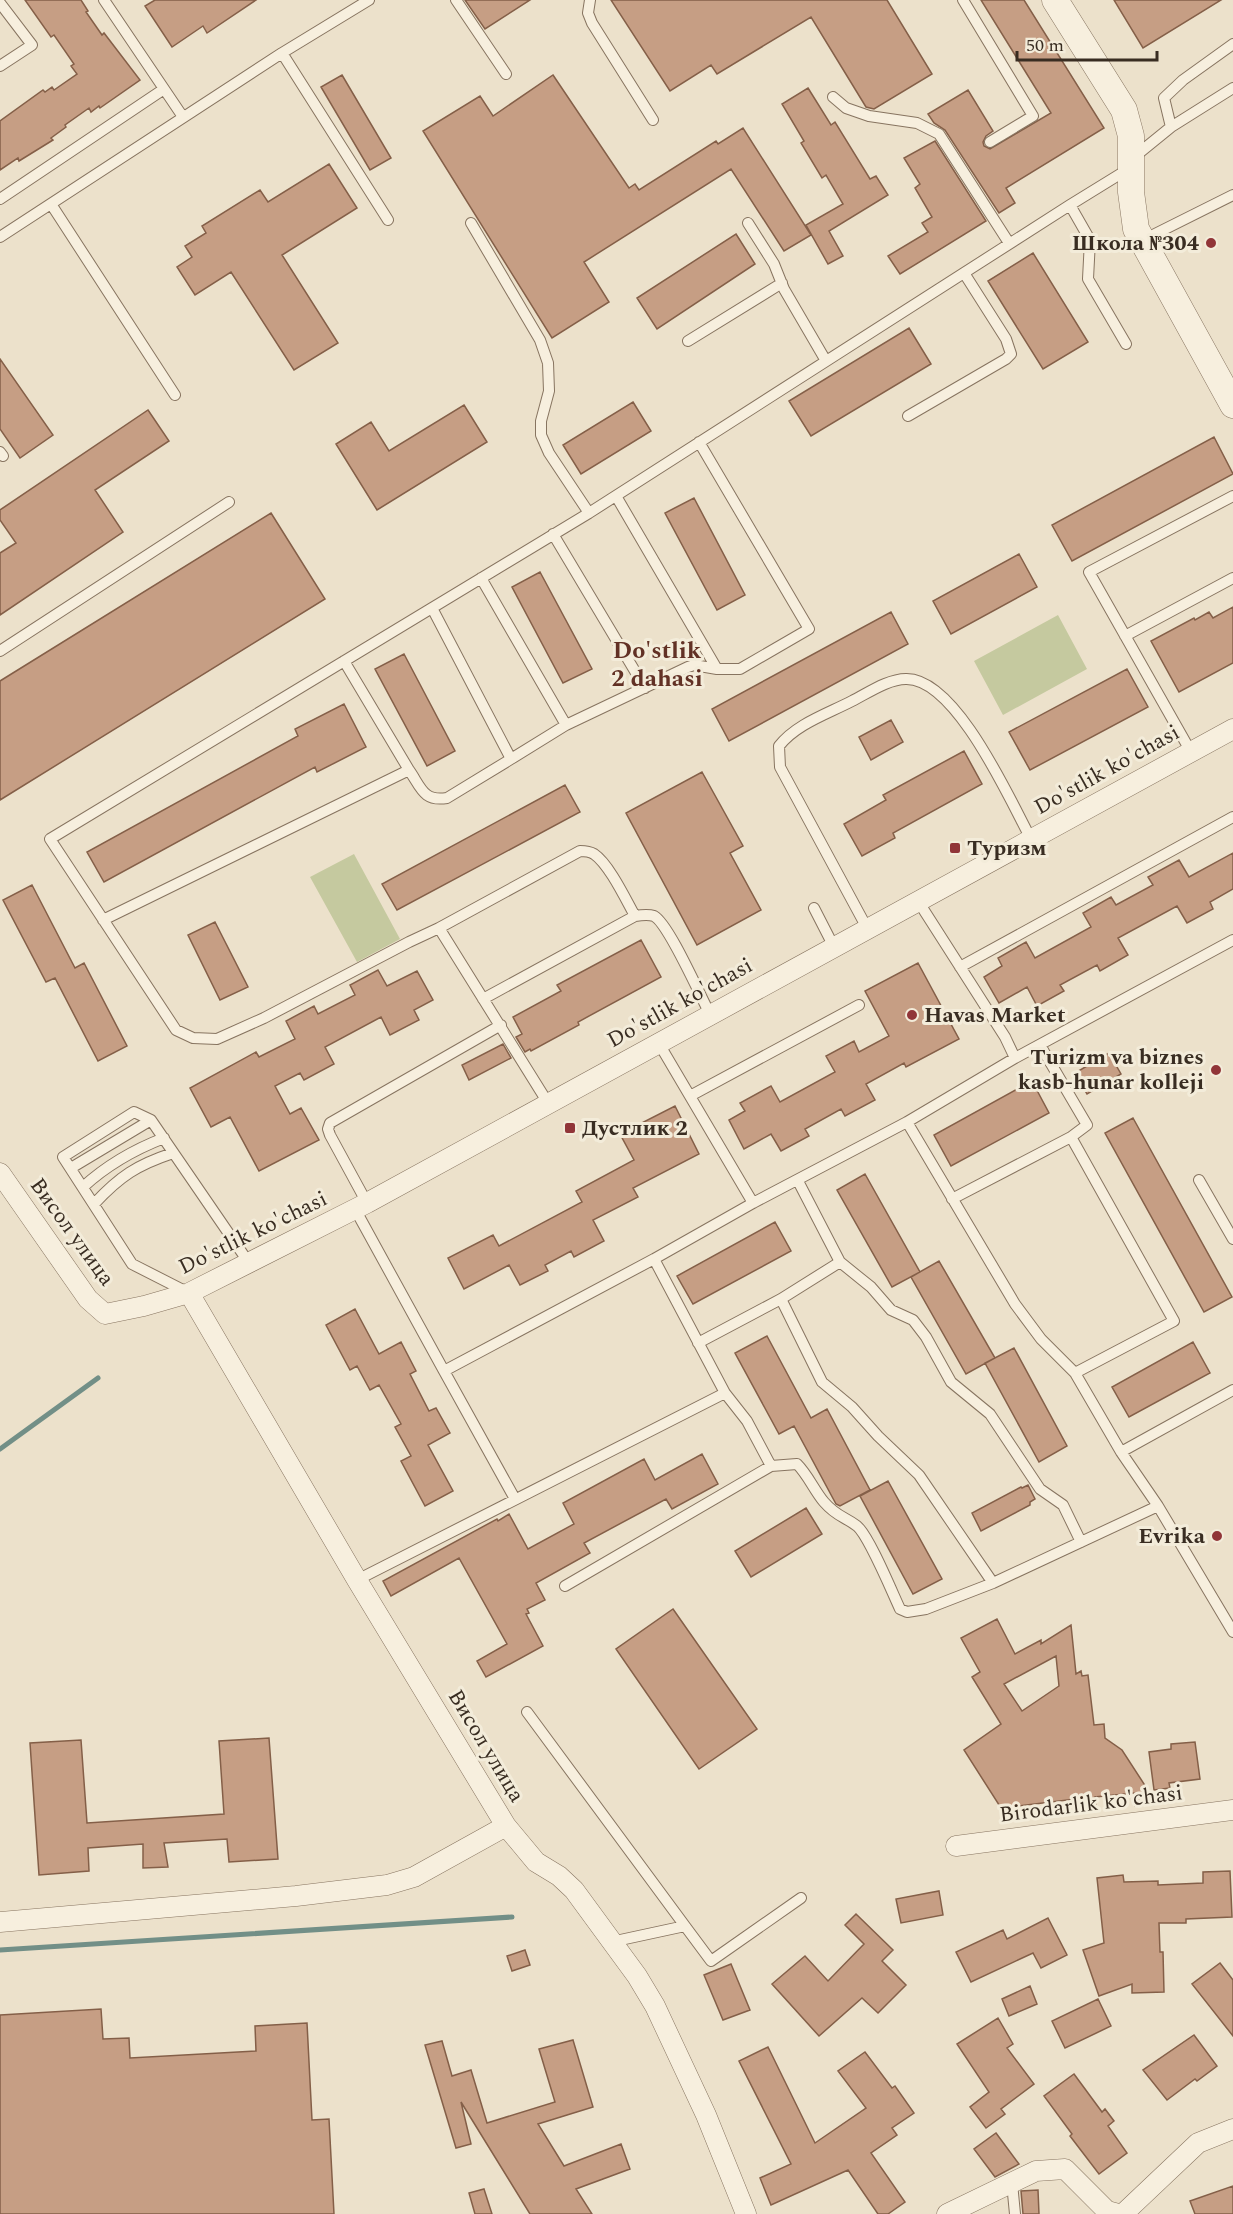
<svg xmlns="http://www.w3.org/2000/svg" width="1233" height="2214" viewBox="0 0 1233 2214" font-family="Spectral,serif">
<style>
.green{fill:#c5c99f}
.lines{fill:none;stroke-linecap:round;stroke-linejoin:round}
.stream{stroke:#728f87;stroke-width:5}
.building{fill:#c69e84;stroke:#845f48;stroke-width:1.5;fill-rule:evenodd}
.service-casing{stroke:#877460;stroke-width:12}
.minor-casing{stroke:#877460;stroke-width:21}
.tertiary-casing{stroke:#877460;stroke-width:27}
.service{stroke:#f7efde;stroke-width:10}
.minor{stroke:#f7efde;stroke-width:20}
.tertiary{stroke:#f7efde;stroke-width:26}
.poi-dot{fill:#913538;stroke:#f3ecda;stroke-width:2}
.labels{text-anchor:middle;dominant-baseline:central;stroke-width:6;stroke-linejoin:round;paint-order:stroke}
.poi-label{font-size:22px;font-weight:bold;fill:#392d22;stroke:#f3ecda;text-anchor:end}
.street-label{font-size:22px;fill:#392d22;stroke:#f3ecda}
.neighbourhood-label{font-size:24px;font-weight:bold;fill:#623125;stroke:#f3ecda}
</style>
<rect width="100%" height="100%" fill="#ece1cb"/>
<path class="green" d="M1058,615L1087,669L1003,715L974,661Z
M354,854L400,939L357,962L310,877Z"/>
<g class="lines">
<path class="stream" d="M0,1449L98,1378
M0,1950L512,1917"/>
</g>
<path class="building" d="M25,0H81L88,11L86,12L102,35L104,33L140,80L100,108L99,106L91,112L89,108L65,125L66,127L51,138L53,140L19,161L18,158L0,170V121L43,90L45,92L52,87L54,90L77,74L71,66L74,64L54,35L51,37Z
M155,0H256L207,33L203,26L172,47L145,6Z
M465,0H530L485,29Z
M611,0H887L932,74L874,109L866,107L811,17L717,74L711,65L670,91Z
M981,0H1024L1104,128L1006,188L1015,203L999,213L945,130L934,123L928,114L968,90L993,131L986,136L983,142L984,146L990,149L1051,113Z
M1114,0H1221L1143,48Z
M342,75L391,158L370,170L321,87Z
M553,75L629,188L635,184L639,190L716,141L718,144L743,128L811,235L784,251L731,169L584,262L609,302L552,338L423,131L480,96L493,116Z
M808,88L831,125L835,122L870,179L876,176L888,195L829,231L843,256L828,264L806,225L843,204L826,175L822,178L801,143L804,141L782,104Z
M935,141L986,221L900,274L888,256L928,232L922,223L932,217L915,188L920,184L904,158Z
M329,164L357,208L282,255L338,343L294,370L231,272L195,295L177,267L192,257L185,246L206,233L202,226L260,190L268,202Z
M736,234L755,264L657,329L637,298Z
M1033,253L1088,342L1043,369L988,281Z
M909,328L931,364L811,436L789,401Z
M0,359L53,435L20,458L0,429Z
M633,402L651,431L581,474L563,445Z
M464,405L487,442L377,510L336,444L371,422L389,451Z
M148,410L169,441L95,490L123,532L0,615V553L16,543L0,520V510Z
M1214,437L1233,474L1072,561L1052,525Z
M694,498L745,595L717,610L665,513Z
M271,513L325,599L0,800V681Z
M1019,554L1037,587L951,634L933,601Z
M540,572L592,669L563,683L512,587Z
M1233,607V663L1179,692L1151,641L1194,618L1195,620L1209,612L1213,618Z
M891,612L908,644L729,741L712,709Z
M404,654L455,751L427,766L375,669Z
M1127,669L1148,707L1030,770L1009,732Z
M344,704L366,747L317,772L315,767L104,882L87,852L298,736L295,729Z
M891,720L903,742L871,760L859,737Z
M964,751L982,784L893,833L895,838L862,856L844,824L886,800L883,795Z
M702,772L743,846L730,853L761,910L697,945L626,813Z
M565,785L580,812L397,910L382,884Z
M1233,853V889L1210,902L1213,909L1187,923L1177,906L1118,938L1128,955L1100,971L1097,965L1060,985L1064,991L1037,1006L1027,987L999,1003L984,977L1002,966L998,958L1026,942L1035,958L1091,927L1083,913L1111,897L1116,905L1153,885L1148,877L1179,860L1189,877Z
M32,885L75,968L84,963L127,1046L98,1061L55,978L46,982L3,900Z
M215,922L248,987L220,1000L188,935Z
M641,940L661,977L578,1022L579,1025L531,1051L530,1049L525,1052L516,1037L522,1034L513,1017L561,991L557,985Z
M918,963L959,1039L906,1067L904,1063L866,1084L875,1100L845,1116L841,1109L805,1129L809,1136L781,1151L771,1134L744,1149L729,1120L745,1111L740,1103L771,1086L780,1102L835,1072L826,1056L854,1041L859,1052L889,1036L865,991Z
M378,970L387,986L417,971L433,1000L414,1010L419,1020L390,1035L381,1017L325,1047L334,1064L304,1080L300,1073L275,1086L290,1114L301,1108L319,1140L259,1171L230,1117L211,1127L190,1088L256,1052L259,1057L295,1039L286,1021L314,1006L318,1014L355,995L350,985Z
M503,1044L511,1058L469,1080L462,1065Z
M1109,1053L1121,1074L1087,1094L1075,1073Z
M1032,1081L1049,1113L951,1166L934,1135Z
M675,1106L699,1154L633,1188L638,1197L593,1220L604,1241L574,1257L571,1251L545,1265L548,1271L520,1285L509,1265L464,1289L448,1258L493,1235L499,1246L582,1202L576,1191L634,1160L620,1134Z
M1133,1118L1232,1297L1204,1312L1105,1133Z
M865,1174L920,1272L892,1287L837,1190Z
M775,1222L791,1251L693,1304L677,1276Z
M939,1261L995,1358L966,1374L911,1277Z
M355,1309L379,1354L401,1342L416,1371L410,1374L429,1411L436,1408L450,1433L428,1445L453,1491L425,1506L401,1461L411,1456L395,1427L401,1424L379,1385L370,1390L357,1366L350,1370L326,1325Z
M767,1336L811,1418L827,1409L870,1490L840,1506L836,1504L794,1426L779,1434L735,1353Z
M1193,1342L1210,1373L1129,1417L1112,1387Z
M1014,1348L1067,1446L1039,1462L985,1363Z
M702,1454L718,1484L672,1509L666,1499L584,1543L590,1553L536,1583L545,1600L527,1609L529,1613L526,1614L543,1646L486,1677L477,1661L507,1644L459,1558L391,1596L383,1581L497,1519L498,1521L509,1514L528,1549L574,1524L563,1503L644,1459L655,1480Z
M888,1481L942,1579L913,1594L860,1496Z
M1028,1485L1035,1499L1030,1502V1505L981,1531L972,1513L1021,1487L1022,1488Z
M806,1508L822,1534L751,1577L735,1551Z
M673,1609L757,1729L699,1769L616,1649Z
M997,1619L1015,1654L1041,1640V1644L1071,1625L1076,1674L1081,1671L1082,1676L1088,1675L1094,1725L1104,1724L1105,1738L1122,1750L1157,1804L1135,1806L1134,1793L1095,1797L1097,1811L1077,1813L1075,1799L1001,1808L964,1750L1001,1724L972,1677L980,1672L961,1638ZM1056,1656L1059,1686L1022,1711L1004,1684Z
M269,1738L278,1859L229,1862L227,1839L164,1843L168,1867L143,1868V1844L88,1848L89,1871L39,1875L30,1743L81,1740L87,1823L224,1814L219,1741Z
M1195,1742L1200,1779L1169,1783L1170,1788L1154,1790L1149,1752L1171,1749V1744Z
M1230,1871L1232,1917L1186,1919V1923H1159L1160,1952H1163L1164,1992L1132,1993V1984L1099,1996L1083,1950L1104,1943L1097,1878L1123,1875L1124,1882L1158,1881V1885L1203,1883V1872Z
M939,1891L943,1915L901,1923L896,1899Z
M856,1914L893,1950L882,1961L906,1985L878,2013L862,1998L819,2036L772,1984L805,1956L828,1981L864,1944L845,1925Z
M1048,1918L1067,1955L1041,1968L1033,1953L971,1982L956,1952L1003,1930L1007,1939Z
M525,1950L530,1965L512,1971L507,1956Z
M1220,1963L1233,1980V2036L1192,1984Z
M731,1964L750,2010L723,2020L704,1975Z
M1030,1986L1037,2004L1009,2016L1002,1999Z
M1098,1999L1111,2026L1065,2048L1052,2021Z
M101,2009L103,2039L129,2038L130,2058L256,2051L255,2026L307,2023L312,2120L329,2119L334,2214H0V2015Z
M998,2018L1013,2044L1007,2048L1034,2084L1001,2109L1005,2114L986,2128L970,2107L989,2092L957,2044Z
M1194,2035L1217,2066L1197,2081L1195,2079L1167,2100L1143,2070Z
M573,2040L593,2107L538,2124L564,2166L621,2144L630,2169L576,2189L592,2214H530L461,2102L471,2144L456,2148L425,2045L442,2041L452,2076L471,2070L487,2123L555,2102L539,2049Z
M768,2047L815,2143L866,2108L838,2071L865,2052L892,2088L895,2086L914,2113L892,2128L897,2135L871,2153L905,2202L888,2214H878L848,2170L771,2205L760,2178L791,2164L739,2061Z
M1074,2074L1102,2112L1105,2109L1114,2121L1108,2126L1127,2153L1099,2174L1070,2136L1072,2134L1044,2096Z
M996,2133L1019,2164L995,2177L974,2149Z
M1233,2186V2214H1195L1190,2201Z
M484,2189L492,2214H475L469,2193Z
M1038,2190L1039,2214H1023L1021,2191Z"/>
<g class="lines">
<defs>
<path id="service" d="M104,0L183,117
M456,0L506,74
M590,0L588,13L592,23L653,120
M963,0L1033,116L990,142
M0,3L32,45L0,66
M282,53L388,220
M833,97L846,108L869,116L917,123L939,134L1009,243
M1171,127L1164,98L1183,80L1233,44
M0,199L164,89
M51,204L175,395
M1070,205L1090,240L1088,279L1126,344
M471,223L540,340L548,363L549,391L541,421V435L549,453L589,513
M748,223L774,264L784,289L826,361
M0,237L282,53L369,0
M1141,241L1233,195
M688,341L782,283
M908,416L1006,359L1011,354L1006,339L964,273
M0,452L3,456
M616,496L717,669
M553,534L645,688
M481,578L566,725
M1125,636L1233,578
M0,651L229,502
M1191,752L1089,572L1233,496
M511,759L566,725L688,667L694,665L717,669H740L809,629L699,442
M409,770C421,787 423,802 447,798L511,759L432,608
M918,901L1005,1037L1015,1058
M814,908L834,947
M103,920L409,770L344,661
M439,928L580,851C585,851 589,851 594,854C609,864 626,900 635,916
M867,928L780,767L779,746C796,724 827,714 852,701C868,693 888,679 906,679C956,678 1010,800 1031,839
M960,967L1233,817
M483,999L635,916C641,915 648,914 654,916C669,924 700,996 710,1014
M658,1042L753,1203
M1040,1045L1087,1125L1071,1137L1174,1321L1075,1373L1121,1452L1158,1506L1233,1632
M690,1096L859,1005
M548,1103L439,928L409,942L264,1018L217,1039L193,1038L176,1030L50,839L589,513L1070,205L1130,168L1139,153L1171,127L1233,88
M907,1122L1015,1304L1041,1339L1075,1373
M71,1168L151,1120
M1199,1180L1233,1239
M83,1187C107,1165 133,1150 164,1138
M952,1199L1071,1137
M367,1203L330,1135L328,1129L330,1123L501,1025
M94,1204C120,1176 137,1165 173,1153
M355,1209L444,1371
M654,1259L725,1393L747,1421L771,1466
M840,1262L871,1287L891,1310L913,1320L926,1337L951,1382L990,1414L1040,1489L1063,1505L1081,1542
M187,1292L132,1264L63,1157L134,1112L151,1120L249,1263
M781,1299L822,1382L852,1407L878,1436L919,1475L993,1583
M698,1343L781,1299L840,1262L798,1181
M1121,1452L1233,1390
M515,1499L444,1371L654,1259L753,1203L907,1122L1015,1058L1233,940
M357,1580L725,1393
M565,1586L771,1466L797,1464C808,1475 814,1490 824,1502C837,1517 844,1516 857,1526C869,1536 892,1592 900,1609L907,1612L926,1609L993,1583L1158,1506
M527,1712L685,1926
M611,1942L685,1926L711,1961L801,1898
M1012,2183L1015,2214"/>
<path id="minor" d="M0,1173L88,1299L105,1314L144,1306L189,1293L367,1203L1233,729
M189,1293L357,1580L506,1826L536,1862L559,1876L574,1890L637,1976L655,2006L706,2115L746,2214
M956,1846L1233,1810
M0,1922L296,1896L387,1885L414,1877L506,1826
M947,2214L1036,2171L1065,2169L1107,2211L1118,2214
M1123,2214L1198,2143L1233,2129"/>
<path id="tertiary" d="M1055,0L1124,110L1131,136V192L1136,229L1233,405"/>
</defs>
<use href="#service" class="service-casing"/>
<use href="#minor" class="minor-casing"/>
<use href="#tertiary" class="tertiary-casing"/>
<use href="#service" class="service"/>
<use href="#minor" class="minor"/>
<use href="#tertiary" class="tertiary"/>
</g>
<g class="poi-dot">
<circle cx="1211" cy="243" r="6"/>
<rect x="949" y="842" width="12" height="12" rx="3"/>
<circle cx="912" cy="1015" r="6"/>
<circle cx="1216" cy="1070" r="6"/>
<rect x="564" y="1122" width="12" height="12" rx="3"/>
<circle cx="1217" cy="1536" r="6"/>
</g>
<g class="labels">
<g class="poi-label">
<text x="1199" y="243">Школа №304</text>
<text x="967" y="848" text-anchor="start">Туризм</text>
<text x="924" y="1015" text-anchor="start">Havas Market</text>
<text x="1204" y="1057">Turizm va biznes<tspan x="1204" dy="25">kasb-hunar kolleji</tspan></text>
<text x="582" y="1128" text-anchor="start">Дустлик 2</text>
<text x="1205" y="1536">Evrika</text>
</g>
<g class="street-label">
<text transform="translate(1107 770) rotate(-29)">Do'stlik ko'chasi</text>
<text transform="translate(680 1003) rotate(-29)">Do'stlik ko'chasi</text>
<text transform="translate(72 1232) rotate(54)">Висол улица</text>
<text transform="translate(253 1233) rotate(-26)">Do'stlik ko'chasi</text>
<text transform="translate(486 1746) rotate(59)">Висол улица</text>
<text transform="translate(1091 1804) rotate(-7)">Birodarlik ko'chasi</text>
</g>
<g class="neighbourhood-label">
<text x="657" y="651">Do'stlik<tspan x="657" dy="28">2 dahasi</tspan></text>
</g>
</g>
<path d="M1017 51v9h140v-9" fill="none" stroke="#392d22" stroke-width="3"/>
<text x="1026" y="51" font-size="18" fill="#392d22" stroke="#f3ecda" stroke-width="4.5" paint-order="stroke">50 m</text>
</svg>
